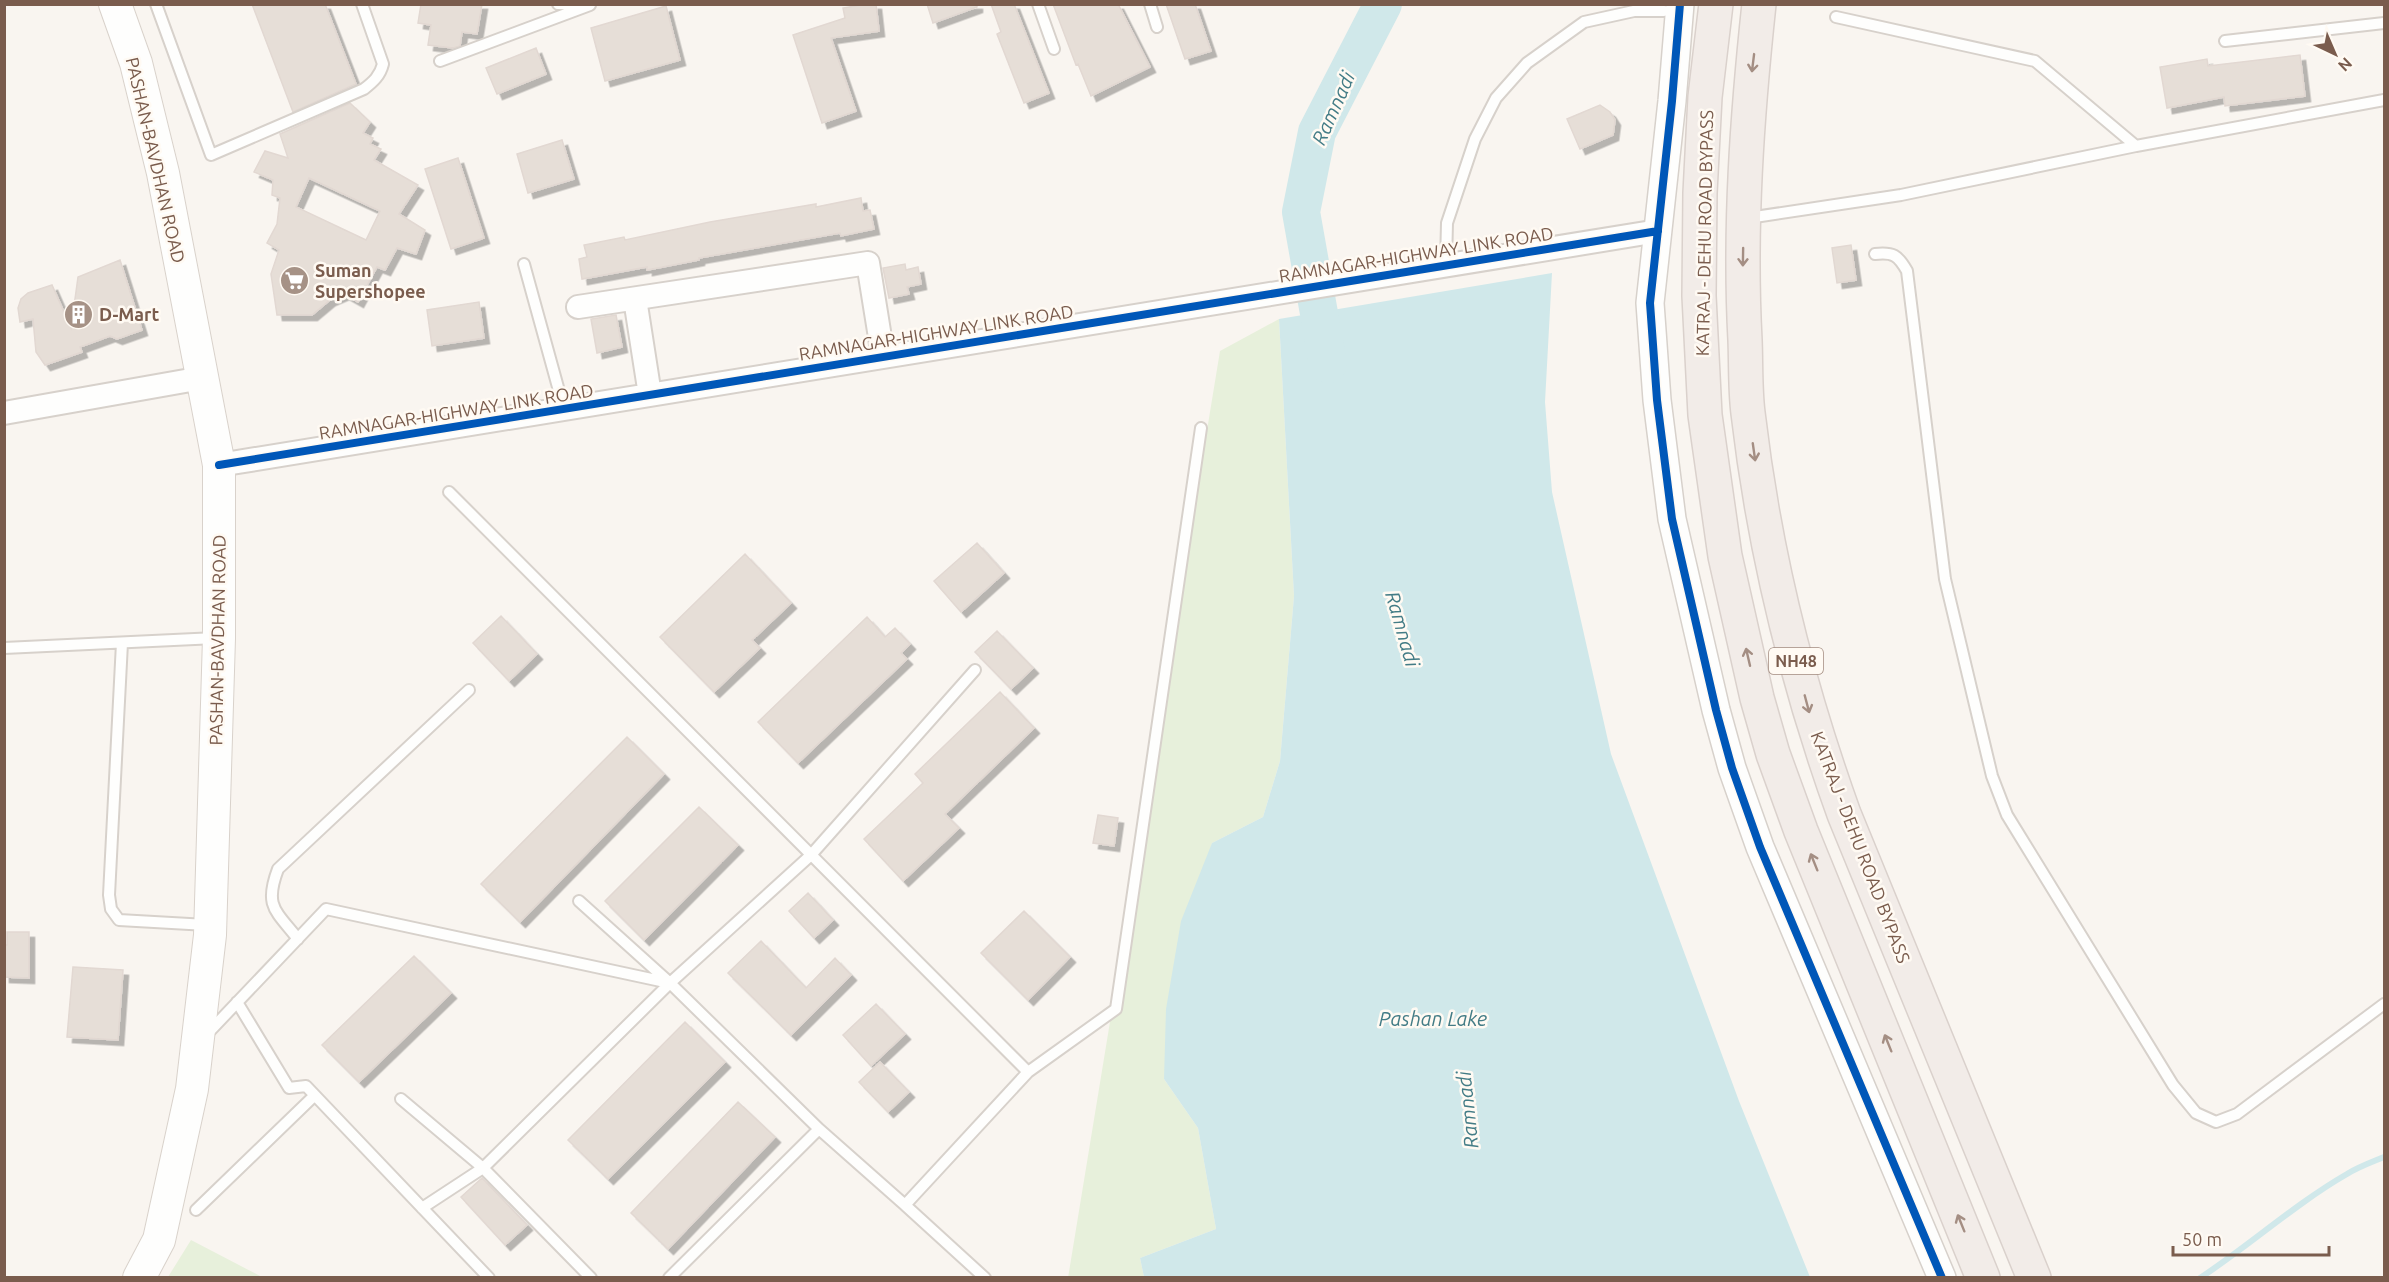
<svg xmlns="http://www.w3.org/2000/svg" width="2389" height="1282" viewBox="0 0 2389 1282" font-family="Ubuntu,sans-serif">
<style>
.green{fill:#e7f0db}
.water{fill:#d0e8ea}
.lines{fill:none;stroke-linecap:round;stroke-linejoin:round}
.stream{stroke:#d0e8ea;stroke-width:6}
.river{stroke:#d0e8ea;stroke-width:38}
.building{fill:#e6ded7;stroke:#e2d8d2;stroke-width:1.5;fill-rule:evenodd;filter:url(#shadow)}
.service-casing{stroke:#d7d1cb;stroke-width:14}
.minor-casing{stroke:#d7d1cb;stroke-width:26}
.tertiary-casing{stroke:#d7d1cb;stroke-width:30}
.secondary-casing{stroke:#d9d2cb;stroke-width:34}
.trunk-casing{stroke:#dad1cc;stroke-width:36}
.service{stroke:#fefefd;stroke-width:10}
.minor{stroke:#fefefd;stroke-width:22}
.tertiary{stroke:#fefefd;stroke-width:27}
.secondary{stroke:#fefefd;stroke-width:32}
.trunk{stroke:#f2ece8;stroke-width:33}
.cycleway-casing{stroke:#fffaf3;stroke-width:11}
.cycleway{stroke:#0057b8;stroke-width:8}
.oneway{stroke:#a48e83}
.labels{text-anchor:middle;dominant-baseline:central;stroke-width:5;stroke-linejoin:round;paint-order:stroke}
.shield{fill:#fffaf3;stroke:#a28b7f;stroke-width:1.5}
.shield-label{font-size:16px;font-weight:bold;fill:#7a5c4d}
.street-label{font-size:18px;fill:#7a5c4d;stroke:#fffaf3}
.poi-label{font-size:18px;font-weight:bold;fill:#7a5c4d;stroke:#fffaf3;text-anchor:start}
.water-label{font-size:20px;font-style:italic;fill:#437c86;stroke:#fffaf3}
</style>
<defs>
<filter id="shadow"><feDropShadow dx="5.5" dy="5.5" stdDeviation="0" flood-color="#0004"/></filter>
</defs>
<rect width="100%" height="100%" fill="#f9f5f0"/>
<path class="green" d="M1279,319L1294,596L1280,761L1263,817L1212,843L1164,1079L1198,1128L1216,1229L1140,1258L1144,1277L1068,1278L1220,351Z
M191,1240L262,1277H168Z"/>
<path class="water" d="M1552,273L1545,402L1552,492L1611,754L1739,1101L1810,1277H1144L1140,1258L1216,1229L1198,1128L1164,1079L1166,1009L1181,921L1212,843L1263,817L1280,761L1294,596L1279,319Z"/>
<g class="lines">
<path class="stream" d="M2200,1278C2250,1245 2295,1204 2347,1174C2358,1167 2372,1162 2384,1157"/>
<path class="river" d="M1328,364L1301,212L1317,132L1383,4"/>
</g>
<path class="building" d="M252,4H325L356,84L293,112Z
M421,4H482L477,34L462,32L460,46L453,48L428,45L431,25L418,23Z
M866,4H876L879,31L831,38L856,111L822,123L793,35L845,18L843,8Z
M927,4H977V7L933,23Z
M991,4H1014L1049,93L1024,103L997,34L1001,32Z
M1053,4H1118L1150,67L1091,96L1078,64L1076,65Z
M1166,4H1195L1211,51L1185,59Z
M666,6L680,60L605,81L591,28Z
M536,48L546,74L497,94L486,68Z
M2300,55L2305,96L2225,106L2224,97L2167,108L2160,67L2207,59L2208,66Z
M350,103L370,122L363,133L373,138L370,144L381,149L374,160L418,185L399,214L425,230L416,254L397,248L385,270L377,267L358,302L344,294L330,300L312,315H277L271,274L279,250L267,243L277,224L280,198L272,195L273,180L254,172L265,151L288,158L280,134ZM309,178L380,211L366,240L296,207Z
M1600,105L1610,112L1615,120L1613,135L1580,149L1567,119Z
M562,140L574,179L528,193L517,154Z
M458,158L484,238L451,249L425,169Z
M861,198L863,211L870,210L874,229L841,236L840,233L699,258V260L647,270V267L582,279L579,259L587,257L584,245L624,237L625,240L710,222L816,204V207Z
M1851,245L1856,280L1837,283L1832,248Z
M120,260L142,330L117,339L110,336L80,347L82,352L45,365L36,352L33,319L20,322L18,308L21,299L28,293L52,285L71,328L78,277Z
M905,264L906,270L918,267L921,284L907,287L909,294L889,298L883,268Z
M479,302L484,338L432,346L427,310Z
M616,315L622,347L597,353L591,319Z
M977,543L1004,573L961,612L934,581Z
M745,554L791,603L752,640L760,648L714,692L660,637Z
M501,616L537,654L509,681L473,643Z
M867,617L885,637L895,628L910,644L901,653L907,659L798,763L758,722Z
M997,631L1033,668L1011,689L975,652Z
M1000,692L1034,728L945,814L959,828L903,881L864,839L923,783L915,774Z
M627,737L664,774L520,922L481,884Z
M699,807L738,845L644,940L605,901Z
M1098,815L1118,818L1114,846L1093,843Z
M808,893L833,920L814,938L789,911Z
M1024,911L1070,957L1028,1000L981,953Z
M7,932H29V978L4,977V945H7Z
M761,941L806,988L835,958L851,975L791,1035L728,973Z
M414,956L451,993L359,1082L322,1045Z
M73,967L123,970L118,1040L67,1037Z
M876,1004L905,1034L871,1066L843,1035Z
M685,1022L725,1062L608,1179L568,1140Z
M880,1062L909,1092L888,1112L859,1082Z
M738,1102L775,1137L668,1249L631,1213Z
M482,1178L527,1225L505,1245L461,1197Z"/>
<g class="lines">
<defs>
<path id="service" d="M156,4L211,155L364,89C373,82 380,76 383,64L362,4
M558,4L584,5
M1038,4L1054,49
M1150,4L1157,27
M1836,17L2035,61L2136,146
M2225,41L2384,23
M440,61L590,5
M1748,218L1901,195L2136,146L2384,100
M1875,254C1893,252 1898,255 1907,271L1945,579L1992,776L2007,815L2173,1085L2196,1113L2216,1122L2237,1114L2384,1004
M524,264L564,409
M1446,264L1447,223L1475,139L1496,98L1527,63L1584,22L1634,11H1664
M449,492L1028,1072
M122,643L109,895L111,909L119,920L207,925
M4,648L216,638
M579,901L670,983L819,1129L905,1205
M298,939C275,910 264,906 278,869L469,690
M237,1002L289,1088L306,1086L489,1278
M207,1034L326,909L670,983
M401,1099L483,1168L591,1278
M422,1208L483,1168L670,983L811,855L975,670
M196,1210L314,1096
M669,1278L819,1129
M985,1278L905,1205L1028,1072L1116,1009L1201,428"/>
<path id="minor" d="M635,299L650,395
M578,307L868,263L883,356
M4,413L202,378
M219,465L1658,231"/>
<path id="tertiary" d="M1680,4L1672,101L1650,303L1657,400L1672,519L1716,710L1732,768L1760,847L1942,1278"/>
<path id="secondary" d="M115,4L136,63L163,173L219,465V638L210,935L192,1089L159,1240L139,1278"/>
<path id="trunk" d="M1716,4L1705,97L1700,193L1699,296L1705,415L1725,556L1757,698L1773,754L1801,831L1983,1278
M1759,4C1747,116 1739,228 1745,340C1746,364 1745,389 1748,413C1764,550 1797,684 1844,814L2034,1278"/>
</defs>
<use href="#service" class="service-casing"/>
<use href="#minor" class="minor-casing"/>
<use href="#tertiary" class="tertiary-casing"/>
<use href="#secondary" class="secondary-casing"/>
<use href="#trunk" class="trunk-casing"/>
<use href="#service" class="service"/>
<use href="#minor" class="minor"/>
<use href="#tertiary" class="tertiary"/>
<use href="#secondary" class="secondary"/>
<use href="#trunk" class="trunk"/>
<defs>
<path id="cycleway" d="M1680,4L1672,101L1650,303L1657,400L1672,519L1716,710L1732,768L1760,847L1942,1278
M219,465L1658,231"/>
</defs>
<use href="#cycleway" class="cycleway-casing"/>
<use href="#cycleway" class="cycleway"/>
</g>
<defs><path id="oneway-shaft" d="M-6 0H5M1.5-3L5.5 0L1.5 3" fill="none" stroke-width="1.6" stroke-linecap="round" stroke-linejoin="round" transform="scale(1.5)"/></defs>
<g class="oneway">
<use href="#oneway-shaft" transform="translate(1753 63) rotate(97)"/>
<use href="#oneway-shaft" transform="translate(1743 257) rotate(91)"/>
<use href="#oneway-shaft" transform="translate(1754 452) rotate(82)"/>
<use href="#oneway-shaft" transform="translate(1748 657) rotate(-103)"/>
<use href="#oneway-shaft" transform="translate(1807 704) rotate(75)"/>
<use href="#oneway-shaft" transform="translate(1814 862) rotate(-112)"/>
<use href="#oneway-shaft" transform="translate(1888 1043) rotate(-112)"/>
<use href="#oneway-shaft" transform="translate(1961 1223) rotate(-112)"/>
</g>
<defs>
<symbol id="supermarket-disc" viewBox="-11 -11 22 22"><circle r="9.5" fill="#a69286" stroke="#fffaf3"/><path d="M-6-5.5h2.5l.6 2H6L4.5 2H-2.5L-4.4-4H-6ZM-1.5 3.2a1.3 1.3 0 1 0 .1 0ZM3 3.2a1.3 1.3 0 1 0 .1 0Z" fill="#fff"/></symbol>
<symbol id="building-disc" viewBox="-11 -11 22 22"><circle r="9.5" fill="#a69286" stroke="#fffaf3"/><path d="M-4-6H4V6H1V3H-1V6H-4ZM-2.5-4.3h1.7v1.8h-1.7ZM.8-4.3h1.7v1.8H.8ZM-2.5-1h1.7V.8h-1.7ZM.8-1h1.7V.8H.8Z" fill="#fff"/></symbol>
</defs>
<g fill-rule="evenodd">
<use href="#supermarket-disc" x="278" y="264" width="33" height="33"/>
<use href="#building-disc" x="62" y="298" width="33" height="33"/>
</g>
<g class="labels">
<rect class="shield" x="1769" y="648" width="54" height="26" rx="4.5"/>
<g class="shield-label">
<text x="1796" y="661">NH48</text>
</g>
<g class="street-label">
<text transform="translate(156 160) rotate(77)">PASHAN-BAVDHAN ROAD</text>
<text transform="translate(1704 233) rotate(-89)">KATRAJ - DEHU ROAD BYPASS</text>
<text transform="translate(1416 254) rotate(-9)">RAMNAGAR-HIGHWAY LINK ROAD</text>
<text transform="translate(936 332) rotate(-9)">RAMNAGAR-HIGHWAY LINK ROAD</text>
<text transform="translate(456 411) rotate(-9)">RAMNAGAR-HIGHWAY LINK ROAD</text>
<text transform="translate(217 640) rotate(-89)">PASHAN-BAVDHAN ROAD</text>
<text transform="translate(1861 847) rotate(69)">KATRAJ - DEHU ROAD BYPASS</text>
</g>
<g class="poi-label">
<text x="315" y="270">Suman<tspan x="315" dy="21">Supershopee</tspan></text>
<text x="99" y="314">D-Mart</text>
</g>
<g class="water-label">
<text transform="translate(1333 108) rotate(-66)">Ramnadi</text>
<text transform="translate(1403 629) rotate(74)">Ramnadi</text>
<text x="1433" y="1018">Pashan Lake</text>
<text transform="translate(1467 1110) rotate(-96)">Ramnadi</text>
</g>
</g>
<rect width="2389" height="1282" fill="none" stroke="#7a5c4d" stroke-width="12"/>
<g transform="translate(2335 54) rotate(136)" stroke="#fffaf3" stroke-width="4.5" paint-order="stroke">
<path d="M0-4.5L10 22L0 15L-10 22Z" fill="#7a5c4d"/>
<text y="-9" font-size="16" font-weight="bold" text-anchor="middle" fill="#7a5c4d">N</text>
</g>
<path d="M2173 1246v9h156v-9" fill="none" stroke="#7a5c4d" stroke-width="3"/>
<text x="2182" y="1246" font-size="18" fill="#7a5c4d" stroke="#fffaf3" stroke-width="4.5" paint-order="stroke">50 m</text>
</svg>
